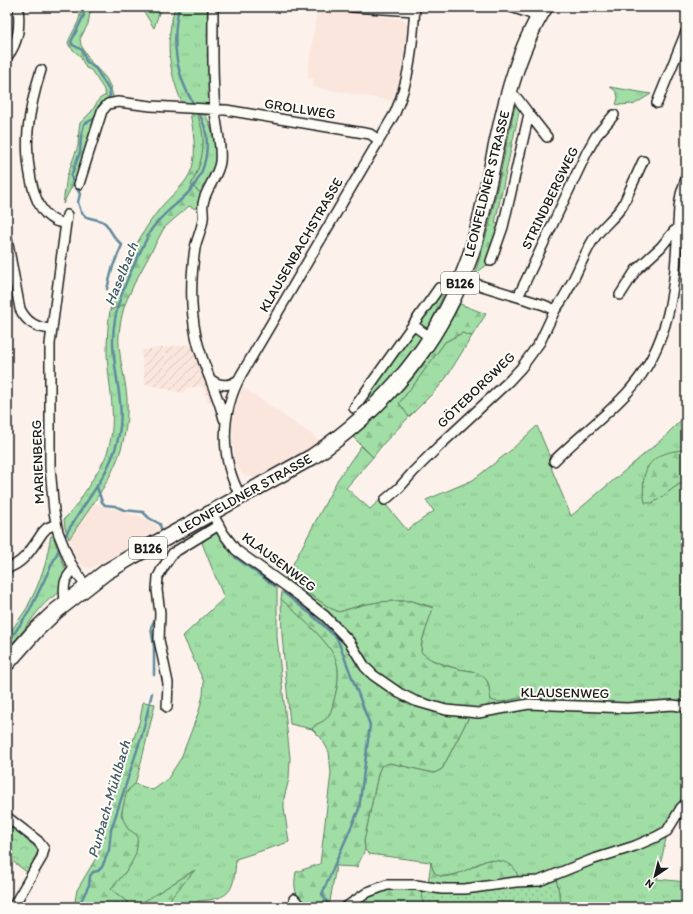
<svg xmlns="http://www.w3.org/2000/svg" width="693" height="914" viewBox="0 0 693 914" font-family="Itim,sans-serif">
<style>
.built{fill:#fbe6dd}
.industrial{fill:url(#industrial-furrows)}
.grass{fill:url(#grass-tufts);stroke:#5e7d61}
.forest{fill:url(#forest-firs);stroke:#5e7d61}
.park{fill:url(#park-crowns);stroke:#5e7d61}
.garden{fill:url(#garden-dots);stroke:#5e7d61}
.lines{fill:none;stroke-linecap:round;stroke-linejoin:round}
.stream{stroke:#618a9c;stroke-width:2.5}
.street-casing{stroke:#1c1c1c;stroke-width:12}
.primary-casing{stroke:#1c1c1c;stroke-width:18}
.street{stroke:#fdfcf7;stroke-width:9}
.primary{stroke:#fdfcf7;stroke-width:15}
.labels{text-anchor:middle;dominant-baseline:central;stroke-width:4;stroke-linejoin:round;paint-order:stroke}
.shield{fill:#fdfcf7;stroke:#605f5e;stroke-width:1}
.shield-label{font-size:13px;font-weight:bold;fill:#1c1c1c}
.street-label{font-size:14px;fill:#1c1c1c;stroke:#fdfcf7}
.water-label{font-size:15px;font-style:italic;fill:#445c67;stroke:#fdfcf7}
</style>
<defs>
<pattern id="industrial-furrows" width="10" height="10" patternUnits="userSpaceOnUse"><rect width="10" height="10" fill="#fbe6dd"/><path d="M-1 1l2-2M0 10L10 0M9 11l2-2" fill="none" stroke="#d7c5bd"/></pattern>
<pattern id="grass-tufts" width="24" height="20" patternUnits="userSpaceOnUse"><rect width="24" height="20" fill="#a1dea6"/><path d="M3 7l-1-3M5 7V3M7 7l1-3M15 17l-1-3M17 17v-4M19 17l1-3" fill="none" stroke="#8abe8e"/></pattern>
<pattern id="forest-firs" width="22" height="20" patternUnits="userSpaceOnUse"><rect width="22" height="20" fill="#a1dea6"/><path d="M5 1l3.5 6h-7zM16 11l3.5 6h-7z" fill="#8abe8e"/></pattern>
<pattern id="park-crowns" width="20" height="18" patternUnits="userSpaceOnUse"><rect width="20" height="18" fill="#a1dea6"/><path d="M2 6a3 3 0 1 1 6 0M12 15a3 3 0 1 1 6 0" fill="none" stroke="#8abe8e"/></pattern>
<pattern id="garden-dots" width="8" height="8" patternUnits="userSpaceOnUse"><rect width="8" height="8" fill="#a1dea6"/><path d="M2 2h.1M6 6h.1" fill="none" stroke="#8abe8e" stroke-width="1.8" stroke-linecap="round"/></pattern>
</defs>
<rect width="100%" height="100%" fill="#fcf2eb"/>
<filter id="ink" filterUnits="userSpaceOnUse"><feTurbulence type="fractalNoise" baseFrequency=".025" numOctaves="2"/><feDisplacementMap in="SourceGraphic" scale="8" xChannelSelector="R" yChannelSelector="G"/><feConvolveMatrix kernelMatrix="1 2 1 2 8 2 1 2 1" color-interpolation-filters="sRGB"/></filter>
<g filter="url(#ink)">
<path class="built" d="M317,8L397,18L403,20L406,22L407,25L403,64L400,79L392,101L312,87L314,79L307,78Z
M243,387L321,441L304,453L259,477L253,478L243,475L236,465L234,455L232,426L236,405Z
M93,503L144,518L155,524L158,527L159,531L94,567L90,568L85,567L79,563L69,539Z"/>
<path class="industrial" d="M193,344L213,400L208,401L203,386L187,388L183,393L145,384L141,350Z"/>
<path class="grass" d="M175,7H209L211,99L210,102L206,105L182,103C168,69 165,42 175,7Z
M610,87L651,94L633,105L632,104L619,105L616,104C620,96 617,91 610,87Z
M197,114L206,115L216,142V167L202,194L191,185C203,161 207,140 197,114Z
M443,287L446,290L428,328L425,329L419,323Z
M125,304C121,318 118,332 119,346C120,363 126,381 127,398C130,459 101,491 69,539L65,528L64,519C76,508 83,495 91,482C97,472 105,461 108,450C118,417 108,386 107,353C107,338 108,324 110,310Z
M414,332L421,335V338C401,365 381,392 355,414L352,412L378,385L377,380L411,334Z
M462,333L472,336L446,378L437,389L409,417L399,403L415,383L445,342Z
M686,415V450H681L647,467L643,493L653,503L686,479V704H559L542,699L526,697L496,703L491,700L488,682L472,671L458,669L440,663L427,658L421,652L422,641L433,607L412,601H395L379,602L362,605L339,612L330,608L296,585L284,581L338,479L361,446L373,457L346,488L370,509L381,499L407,530L434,511L426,500L473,480L510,451L537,426L550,457L552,470L571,516L661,440Z
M215,530H217L277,584V637L290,758L289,779L284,798V808L289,842L236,859C234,890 232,899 198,901L192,907H163L193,871L135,907H133L111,889L131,865L137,835C134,834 131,832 129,830C119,821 121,801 128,791C129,788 133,786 135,784L153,790L167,780L181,758L199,711L203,695L204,682L183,636L224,598L202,543Z
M51,536H53L66,571C61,578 60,583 61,592C45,599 36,614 26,627C20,635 13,642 7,649V637L27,608L37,587L45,565Z
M281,599C295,612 331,643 336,660C340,671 338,685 335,696C333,704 332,713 326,719C322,723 316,723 312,729L290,724L282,635Z
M527,706L686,708V800L664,831L545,877L518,880L501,861L488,860L477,864L464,872L449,876H438L434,872L430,862L369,854L365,850L364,841L378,774L381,765L390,763L434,773L442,769L470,715Z
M667,834L657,879L686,882V907H562L556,878Z"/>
<path class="forest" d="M78,7H91L88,24L80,39L81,45L90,61L106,78L110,86L113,96L112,99L107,100L77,183L72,186L63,204L67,176L78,146L79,129L80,123L92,111L99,99L106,95L103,88L91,70L86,68L80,56L70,47L68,43C71,32 85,17 78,7Z
M516,101L526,113L519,112L495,223L501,225L487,259L488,264L475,274L490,222Z
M190,113L197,114C208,141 203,160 191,185L202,194L199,200V210L189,206L164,228L134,284L125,304L110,310C118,279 138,236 158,211C168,197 187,185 192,168C197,152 193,129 190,113Z
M460,304L486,314L472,336L462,333L445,342L415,383L399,403L409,417L384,443L373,457L353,437C377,416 401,394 420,369C435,348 448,326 460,304Z
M681,450H686V479L653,503H645C639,471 648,454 681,450Z
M284,581L296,585L330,608L339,612L362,605L379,602L395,601H412L433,608L422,641L421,652C431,662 446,666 459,669C469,671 481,671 487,681C490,686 489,694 491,700C501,705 514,698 525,697C536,697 548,701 559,704L465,711L406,695L367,666L355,644Z
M283,586L315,611L393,692L470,715L442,769L434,773L390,763L381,766L378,774L364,841L365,850L357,867L336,866L329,907H306C295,897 293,887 296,872L320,864L331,773L329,752L322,739L312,729C316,723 322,723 326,719C332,713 333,704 335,696C338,685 340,671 336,660C331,643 295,612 281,599Z
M143,702L155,704L141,763L135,784L127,791L121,815L128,829L137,835C140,859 125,872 111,889L133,907H74L77,890L99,853L101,840L109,801L119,773L132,744L140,720Z
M488,860C503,861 517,862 518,880L467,888L428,884L431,862C432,865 432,870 435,873C445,885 476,864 488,860Z
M195,870L163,907H135Z
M383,888H421L424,906L426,907H349Z"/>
<path class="park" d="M141,7H161L154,28Z
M7,823L25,837L24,838L34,846L38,851L28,873L7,857Z"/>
<path class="garden" d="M556,878L562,907H426L424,906L421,888Z"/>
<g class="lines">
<path class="stream" d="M82,7L84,15L71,42L73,45L82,50L86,61L96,69L109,90L110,95L108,99L99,106L98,112
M179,7C171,43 175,75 195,106
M96,116L95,118L84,124L81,137L80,152L71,176L73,182L80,194L78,202L81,212L86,217L102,221L106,224L115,238L122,245L113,266L107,289
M97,487L102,502L105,505L115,506L124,510L143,512L149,518L160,524L161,529
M64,538C82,504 112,474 119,434C125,403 113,372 113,341C113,301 134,265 151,230C161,215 174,207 186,195C208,173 214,137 197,110
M164,550L167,557
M235,557L275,586
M161,581L168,570L169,566
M284,593L312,615L337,638L370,725L359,809L322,894L330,907
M7,644L30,610L61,545
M154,675V647L151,627L156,617
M80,907L82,899L89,885L90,876L93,872L98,871L102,867L109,850L111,830L142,735L152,693"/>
<defs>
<path id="street" d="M213,7C213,41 212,77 215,110C216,127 222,144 220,162C218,177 205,189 203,204C202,209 204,214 203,219C202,229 197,238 195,248C191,276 190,308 196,336C202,365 217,391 224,419
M352,7L415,11
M511,7L529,13L538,18
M7,57C19,42 20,25 18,7
M41,70C35,89 30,109 28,130C26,153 29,208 54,220C57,222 62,223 66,223
M657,103L686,32
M529,114L547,137
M79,184L102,111L108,104L118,102L151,106L226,110L370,134L379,140
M67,215L50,344V467L54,512L58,532L70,562L86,587
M7,239L20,309C27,323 37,328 52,329
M491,261L503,227L529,114L517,98L509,93
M620,295L636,270L661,247L674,231H678
M518,297L587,152L596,136L614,115
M555,310C572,289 579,263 593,240C602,226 615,218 623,205L643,161
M413,325L431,338
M210,379C219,386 229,387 238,380
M354,408L439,288
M554,461C578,437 605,417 627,393C676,340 675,273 679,207L681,194L686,178
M241,497C220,459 220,414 241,375L395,113C411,76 412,46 415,7
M385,500L399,488L414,471L438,447L509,381L521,368L540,342L555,310L544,305L479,285L462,277
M212,513L223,533L236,550L301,597L325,616L349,641L365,667L373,675L399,693L415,701L446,710L478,713L529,704L627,708L673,705L686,707
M7,568C24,564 34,545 43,532L47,528L56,524
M65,603C64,587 62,581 74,569
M167,707L168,683L159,640L160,613L157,590L158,577L162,569L173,553L219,525
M7,817L38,841L44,849L42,857L13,907
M294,899L301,907
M346,907L368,892L387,885H416L442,889H465L516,882L539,881L591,860L635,846L656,837L667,831L681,808L686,803"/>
<path id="primary" d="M7,663L36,630L56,611L106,572L133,556L312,457C381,410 435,349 465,270C477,240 483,208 490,176C502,119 513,57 545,7"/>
</defs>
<use href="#street" class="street-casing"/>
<use href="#primary" class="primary-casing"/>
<use href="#street" class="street"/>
<use href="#primary" class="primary"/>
</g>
</g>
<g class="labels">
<g class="shield">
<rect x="441" y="272" width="38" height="22" rx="3"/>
<rect x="129" y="537" width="38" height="22" rx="3"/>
</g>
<g class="shield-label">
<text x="460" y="283">B126</text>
<text x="148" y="548">B126</text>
</g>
<g class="street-label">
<text transform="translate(300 109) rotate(9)">GROLLWEG</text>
<text transform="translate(487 184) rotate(-76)">LEONFELDNER STRASSE</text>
<text transform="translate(550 198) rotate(-64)">STRINDBERGWEG</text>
<text transform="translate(301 245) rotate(-60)">KLAUSENBACHSTRASSE</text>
<text transform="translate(476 390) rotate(-44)">GÖTEBORGWEG</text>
<text transform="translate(38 462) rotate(-92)">MARIENBERG</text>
<text transform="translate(245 494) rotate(-29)">LEONFELDNER STRASSE</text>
<text transform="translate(279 562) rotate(37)">KLAUSENWEG</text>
<text transform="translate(565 693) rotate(1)">KLAUSENWEG</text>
</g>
<g class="water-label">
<text transform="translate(121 274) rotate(-68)">Haselbach</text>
<text transform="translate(109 799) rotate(-74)">Purbach-Mühlbach</text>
</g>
</g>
<rect width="693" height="914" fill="none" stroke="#fdfcf7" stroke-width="24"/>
<rect x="12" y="12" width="669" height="890" fill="none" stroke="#1c1c1c" stroke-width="1.5" filter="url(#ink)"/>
<g transform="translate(655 876) rotate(215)" stroke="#fdfcf7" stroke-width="3" paint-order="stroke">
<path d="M0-3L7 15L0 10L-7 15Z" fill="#1c1c1c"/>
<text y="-6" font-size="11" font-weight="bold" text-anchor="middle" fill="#1c1c1c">N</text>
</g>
</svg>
